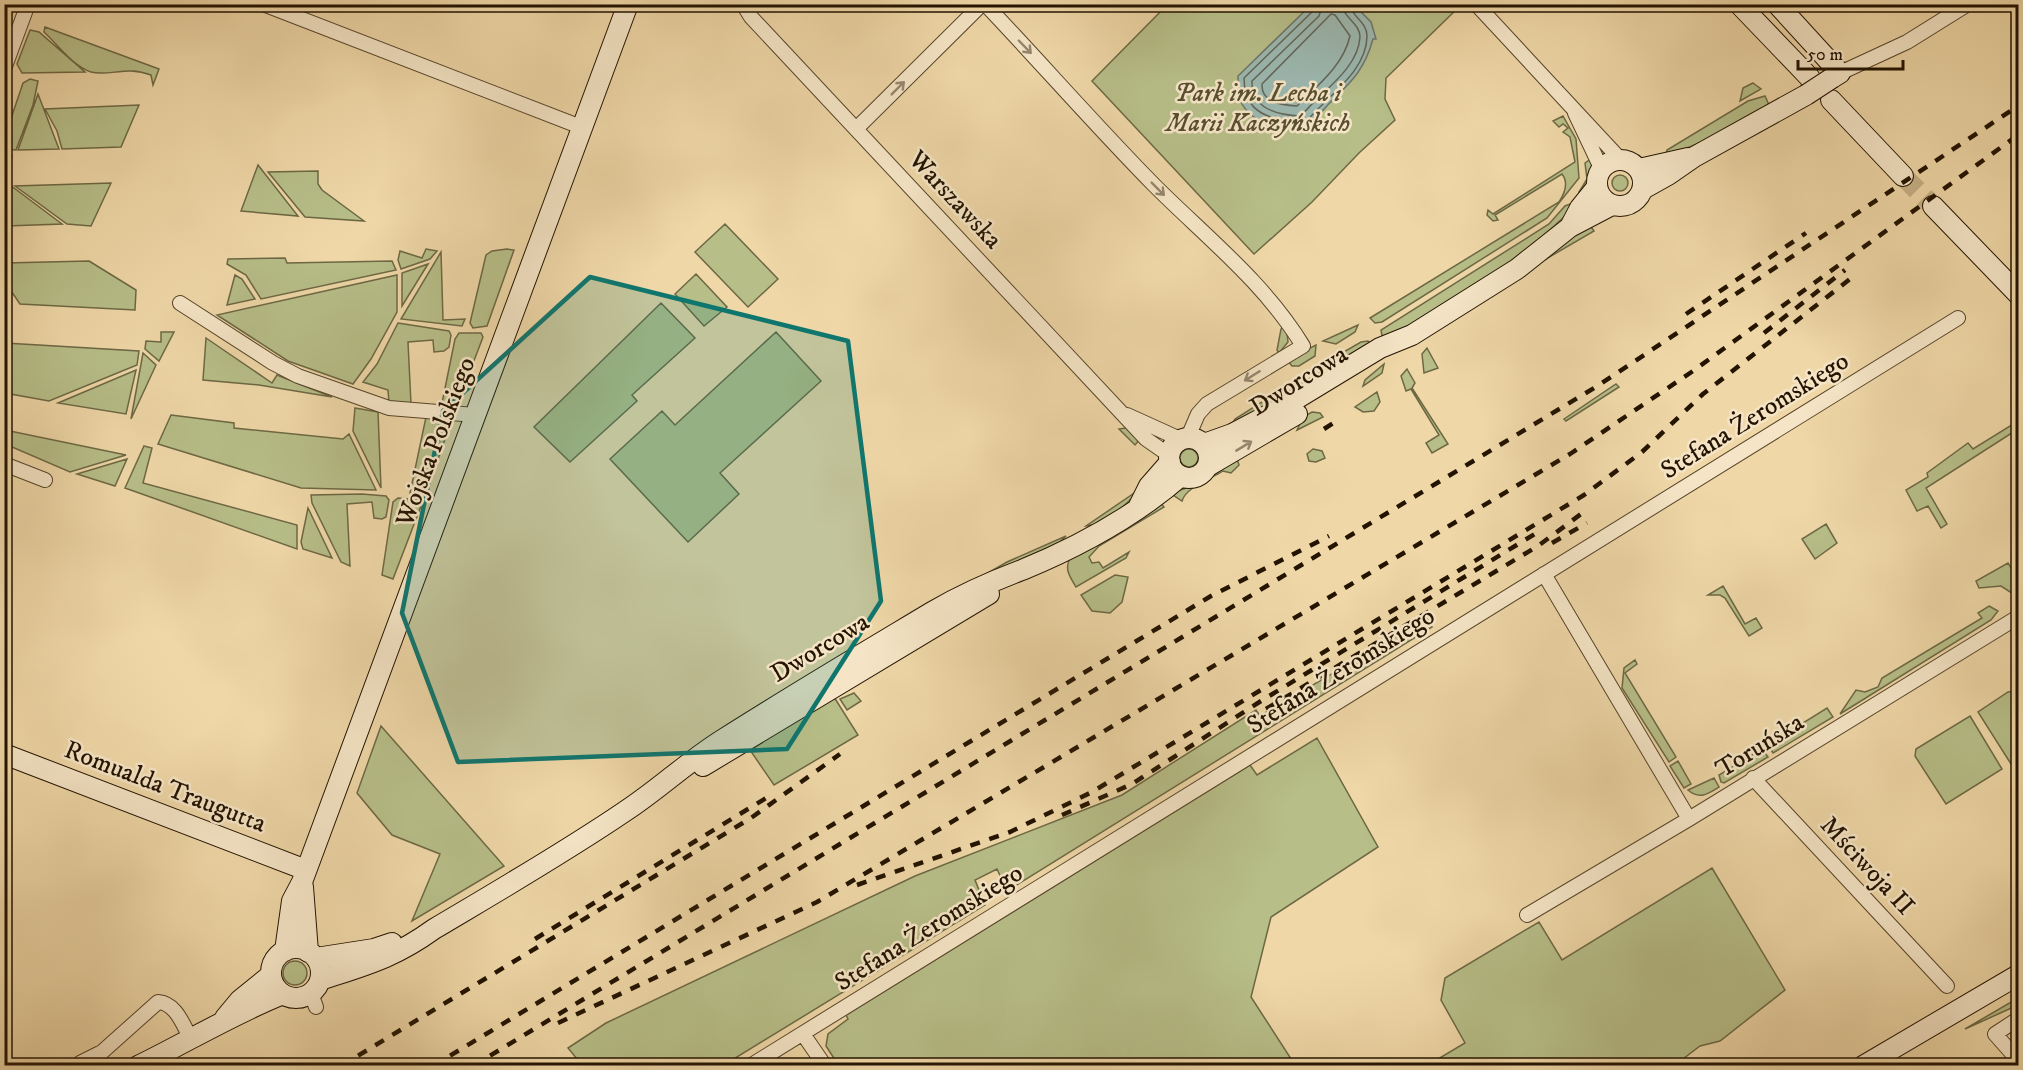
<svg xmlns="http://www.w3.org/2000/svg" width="2023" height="1070" viewBox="0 0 2023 1070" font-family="'IM FELL DW Pica',serif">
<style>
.green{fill:#b7be88;stroke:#6d6844;stroke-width:1.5}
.water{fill:#9cb8b0;stroke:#6c766a;stroke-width:1.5}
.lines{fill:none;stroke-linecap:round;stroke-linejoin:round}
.shore{stroke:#606658;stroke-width:1.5}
.secondary-tunnel{stroke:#c6b086;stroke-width:20;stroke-dasharray:20 10;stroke-linecap:butt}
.street-casing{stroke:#56442a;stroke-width:16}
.secondary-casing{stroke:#231301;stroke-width:22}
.street{stroke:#f5e5c6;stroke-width:14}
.secondary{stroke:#f5e5c6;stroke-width:20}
.rail{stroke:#231301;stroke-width:4.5;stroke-dasharray:10 10;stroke-linecap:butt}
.secondary-bridge-casing{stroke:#231301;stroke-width:22;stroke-linecap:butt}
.secondary-bridge{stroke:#f5e5c6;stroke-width:20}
.oneway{stroke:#96866d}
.marked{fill:#0f766e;fill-opacity:0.2;stroke:#0f766e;stroke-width:4.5;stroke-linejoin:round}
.labels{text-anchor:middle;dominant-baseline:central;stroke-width:5;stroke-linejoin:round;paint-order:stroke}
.park-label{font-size:26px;font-style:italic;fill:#574f30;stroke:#f5e5c6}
.street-label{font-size:26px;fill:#231301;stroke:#f5e5c6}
</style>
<rect width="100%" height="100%" fill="#efd7a7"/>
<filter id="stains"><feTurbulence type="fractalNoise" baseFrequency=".00333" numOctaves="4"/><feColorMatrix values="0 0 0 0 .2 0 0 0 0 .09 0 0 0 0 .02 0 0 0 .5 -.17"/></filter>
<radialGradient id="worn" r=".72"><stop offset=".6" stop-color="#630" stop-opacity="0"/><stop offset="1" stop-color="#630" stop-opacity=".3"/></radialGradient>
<path class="green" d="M1167,5H1461L1386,78L1385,99L1395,120L1359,153L1312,202L1254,254L1092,81Z
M45,27L159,69L153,85L151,75C126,65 110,77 91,72C74,67 57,44 44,32Z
M30,30L39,32L85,72L22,73L17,64Z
M30,79L38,81L33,105L16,150L5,149V136L23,83Z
M1753,83L1761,89L1740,101L1743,88Z
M38,94L59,149L18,150Z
M1765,96L1769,105L1736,128L1665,157L1667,150L1748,101Z
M139,105L121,147L62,149L57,131L45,109Z
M1563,116L1576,139L1579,178L1547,218L1382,322L1375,323L1370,318L1559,202C1565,193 1569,183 1562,174L1495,215L1498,220L1493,221L1487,215L1488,210L1493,214L1575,162L1570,137L1563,132L1568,128L1563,124L1559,127L1553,121Z
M5,154L12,156L5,202L4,154Z
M1592,158L1593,180L1583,198L1579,192L1587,179L1585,163Z
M258,165L298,216L241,211Z
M318,171V184L322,190L364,221L305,217L268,172Z
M1612 183a8 8 0 1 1 16 0a8 8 0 1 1-16 0Z
M111,183L91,226L67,224L15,186Z
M10,185L62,224L6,226Z
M1570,204L1574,207C1519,264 1450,300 1383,341L1381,330L1549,224L1565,206Z
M725,224L778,279L748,307L695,252Z
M1589,224L1594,231L1546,259L1548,255Z
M426,249L437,251L430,259L401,269L398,260L400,251L422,258Z
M507,249L514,250L487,326L473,328L470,323L486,255L492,251Z
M441,252L443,320L465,319L462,326L401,319Z
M285,258L287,263L392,261L396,270L261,299L246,275L227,264L228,259Z
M89,261L136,290L135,310L20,304L5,282V263Z
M428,264L402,306V273Z
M696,274L727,307L704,326L675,294Z
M235,275L242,279L255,299L227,305Z
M397,275V312L371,359L353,384L288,361L217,315Z
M661,303L695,338L632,395L637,401L570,462L534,427Z
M398,323L449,331L451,335L449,347L444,351L434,352L433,340L408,342L411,404L389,403L388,390L363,382L377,364Z
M1286,324L1288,342L1279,353L1277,350L1281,329Z
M1358,325L1355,332L1336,344L1323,341Z
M161,332H174L159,361L145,349L146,341L161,342Z
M776,332L821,381L720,473L739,494L688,542L610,459L662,411L675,425Z
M459,333H481L483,337L456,408L444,407L442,403L455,339Z
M206,338L272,383L277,375L332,397L259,385L203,380Z
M1368,341L1373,347L1322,371L1323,364L1361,342Z
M5,343L139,351L137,365L49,401L5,393Z
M1316,345L1315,356L1299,366H1292L1287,360Z
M1427,348L1438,368L1424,373L1422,354Z
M143,353L156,365L131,419Z
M1384,364L1382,373L1363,386L1365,380Z
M1407,369L1415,383L1412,388L1448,444L1432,453L1426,443L1439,435L1411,389L1406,391L1401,376Z
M136,370L126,414L58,403Z
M1616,384L1619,387L1566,421L1564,419Z
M1281,390L1288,391L1269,410L1232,424L1235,419Z
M1377,392L1380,402L1374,411L1363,412L1355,407Z
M355,408L378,412L381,488L353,431Z
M1312,412L1320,413L1323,417L1297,430L1303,417Z
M171,415L234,423V428L343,439L349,434L376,490L301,488L158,444Z
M426,417L452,419L426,494L410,493Z
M2018,421V429L1926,488L1947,524L1941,528L1928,506L1917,511L1906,490L1928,477L1927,473L1968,443L1973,449Z
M1126,428L1140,439L1135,445L1119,429Z
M5,430L126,455L70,472L5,444Z
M144,446L152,448L143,483L297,525V549L125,488Z
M1313,449L1322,451L1325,458L1316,462L1309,461L1307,454Z
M1180 458a9 9 0 1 1 18 0a9 9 0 1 1-18 0Z
M1237,458L1239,465L1231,473L1223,471C1211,479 1186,487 1182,501L1170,493L1203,483Z
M127,459L115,486L77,474Z
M1143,487C1129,501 1107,526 1086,526Z
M362,494L386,496L389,500L386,517L382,519L374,518L372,502L347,504L350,566L341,562L312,503L311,495Z
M398,498L420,500L421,506L393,579L382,575L393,502Z
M1160,502L1164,507L1099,546L1089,557L1092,563L1099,562L1103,568L1129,552L1126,558L1076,587C1070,577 1064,569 1070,558L1140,520Z
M308,508L332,558L303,549L301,542Z
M1826,524L1837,543L1815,559L1802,539Z
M1066,536L1060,542L976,580L1007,562Z
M2008,563L2018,579V597L2001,586L1979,588L1976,581Z
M1115,575L1128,577L1122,602L1110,613L1092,611L1081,595Z
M1723,586L1745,624L1756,618L1762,628L1749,636L1725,598L1720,595H1708Z
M1989,606L1998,611L1991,620L1840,714L1856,690L1865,692L1878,687L1882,678L1982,618L1978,613Z
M1427,618L1432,627L1007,891L997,869L975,880L985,905L724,1065H582L568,1048L606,1023L915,876L1122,795L1256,710L1260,716Z
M1635,660L1637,664L1625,673L1676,757L1669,762L1622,688L1624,668Z
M2016,691L2018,692L2016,706L2018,709V759L2011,764L1978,712L2008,692Z
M854,693L861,701L847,710L840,699Z
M834,697L858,735L774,785L750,750Z
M1827,708L1833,717L1773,753L1768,745Z
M1970,716L2002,769L1946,804L1915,756L1916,749Z
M381,726L504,866L412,921L440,854L392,835L357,793Z
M1317,738L1378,847L1271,917L1251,997L1295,1065L839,1066L826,1046L828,1034L848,1019L846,1015L1250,765L1257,775Z
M1762,749L1768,757L1724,783L1721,782L1719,775Z
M1678,761L1691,784L1684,788L1670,766Z
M1714,778L1719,787C1708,794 1699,800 1688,790Z
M1712,868L1785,990L1720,1041L1700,1046L1675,1065H1442L1438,1059L1465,1043L1441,1000L1445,978L1539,922L1562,960Z
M283 973a12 12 0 1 1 24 0a12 12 0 1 1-24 0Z
M2018,998V1005L1965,1029Z"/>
<path class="water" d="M1312,4L1354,5L1371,22L1376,39H1373C1360,87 1332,92 1310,127C1288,133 1254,125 1242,104C1238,96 1238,85 1238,76Z"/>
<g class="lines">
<path class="shore" d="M1315,4L1313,11L1244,78C1244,104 1257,115 1282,120C1290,122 1298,124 1306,122C1326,97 1367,72 1367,36C1367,21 1351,17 1350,4
M1323,4L1319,16L1252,81C1251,109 1277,115 1301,116C1320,92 1358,70 1360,37C1360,23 1343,18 1342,4
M1331,14L1335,15L1350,36C1343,66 1318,85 1297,106C1282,105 1261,103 1262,84Z"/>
<path class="secondary-tunnel" d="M1903,176L1933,206"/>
<defs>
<path id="street" d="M263,4L581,127
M743,4L751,17L1146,439L1169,455
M985,4C1042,64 1096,126 1154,185C1205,236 1265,283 1303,346L1207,404L1198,414L1188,437
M1476,4L1620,159
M4,69L28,4
M1840,73L1907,42L1968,4
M1575,113L1601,168
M856,129L982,4
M180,303L273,363L298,376L389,408L475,415
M1127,415L1180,439
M4,464L45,480
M1544,574L1689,819
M1753,778L1947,986
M1527,915L1689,819L2018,617
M311,993L316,1007
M2018,1019L1995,1034L2018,1060
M803,1034L825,1066
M80,1063L102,1052L158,1002C176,1003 183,1025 191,1039
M750,1066L1958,318"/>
<path id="secondary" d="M1739,4L1810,78
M1777,4L1840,73L1832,78
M1831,100L1903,176
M1597 183a23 23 0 1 1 46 0a23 23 0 1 1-46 0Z
M1639,169L1688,158
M1643,189L1668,175L1694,157L1806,95
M1933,206L2018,294
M1570,227L1580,208L1597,187
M1169 458a20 20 0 1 1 40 0a20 20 0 1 1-40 0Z
M1204,444L1232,434L1278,410L1380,348L1412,335L1517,269L1570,227L1612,205
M1208,466L1297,414
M1139,506L1149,486L1170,462
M4,754L306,870
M703,766L989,594
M303,887L308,952
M271 973a25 25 0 1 1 50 0a25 25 0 1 1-50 0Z
M285,951L292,901L302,882L628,4
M316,958L374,949L392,943
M320,980C366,965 394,958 434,929C498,891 562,854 624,812C658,790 687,762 722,740C791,696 862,654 932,612C961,595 990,582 1022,570C1078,547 1136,515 1181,476
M225,1018L240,1000L271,975
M138,1066C187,1042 233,1014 283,994
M1863,1066L2018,975"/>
</defs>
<use href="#street" class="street-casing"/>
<use href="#secondary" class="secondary-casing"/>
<use href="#street" class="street"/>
<use href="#secondary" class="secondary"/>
<path class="rail" d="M1686,314L1806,233
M1764,333L1845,270
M1324,429L1338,420
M1552,543L1587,523
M1266,709L1538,546L1581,514
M1062,815L1132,784L1261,701L1538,532
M857,885L1010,832L1092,792L1584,495L1642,452L1703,394L1850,279
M535,939L771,795
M558,1023L817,902L1570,454L1693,371L2018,135
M341,1066L751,818L840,754
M433,1066L1211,596L1329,536
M473,1066L1599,385L2018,106"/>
<defs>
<path id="secondary-bridge" d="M1806,95L1832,78"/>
</defs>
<use href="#secondary-bridge" class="secondary-bridge-casing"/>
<use href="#secondary-bridge" class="secondary-bridge"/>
</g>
<defs><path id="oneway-shaft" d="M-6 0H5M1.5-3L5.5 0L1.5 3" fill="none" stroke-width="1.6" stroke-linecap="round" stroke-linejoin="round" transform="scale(1.5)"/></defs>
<g class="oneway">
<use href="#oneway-shaft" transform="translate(1025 47) rotate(46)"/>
<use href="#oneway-shaft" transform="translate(898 88) rotate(-45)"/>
<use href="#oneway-shaft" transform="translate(1158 189) rotate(45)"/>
<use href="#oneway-shaft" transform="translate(1252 376) rotate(148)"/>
<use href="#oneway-shaft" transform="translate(1244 446) rotate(-31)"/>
</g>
<path class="marked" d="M590,277L848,341L881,601L787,749L458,762L402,613L443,411Z"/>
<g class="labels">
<g class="park-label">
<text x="1258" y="93">Park im. Lecha i<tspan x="1258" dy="30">Marii Kaczyńskich</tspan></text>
</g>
<g class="street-label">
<text transform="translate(955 200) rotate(47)">Warszawska</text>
<text transform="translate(1299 381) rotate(-32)">Dworcowa</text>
<text transform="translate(1755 416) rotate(-32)">Stefana Żeromskiego</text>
<text transform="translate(436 442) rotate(-69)">Wojska Polskiego</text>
<text transform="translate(820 648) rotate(-31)">Dworcowa</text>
<text transform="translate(1341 671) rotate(-32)">Stefana Żeromskiego</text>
<text transform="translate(1760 746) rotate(-32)">Toruńska</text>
<text transform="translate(165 787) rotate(21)">Romualda Traugutta</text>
<text transform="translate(1867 866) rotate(47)">Mściwoja II</text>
<text transform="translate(929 928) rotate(-32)">Stefana Żeromskiego</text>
</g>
</g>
<rect width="2023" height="1070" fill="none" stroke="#efd7a7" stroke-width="24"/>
<rect x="6" y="6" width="2011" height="1058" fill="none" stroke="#231301" stroke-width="3"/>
<rect x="12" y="12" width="1999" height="1046" fill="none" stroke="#231301" stroke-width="1.5"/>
<path d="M1798 60v9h105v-9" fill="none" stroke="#231301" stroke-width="3"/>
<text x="1807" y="60" font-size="18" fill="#231301" stroke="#f5e5c6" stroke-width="4.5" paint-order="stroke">50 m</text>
<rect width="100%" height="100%" filter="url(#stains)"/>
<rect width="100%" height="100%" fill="url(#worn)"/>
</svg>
